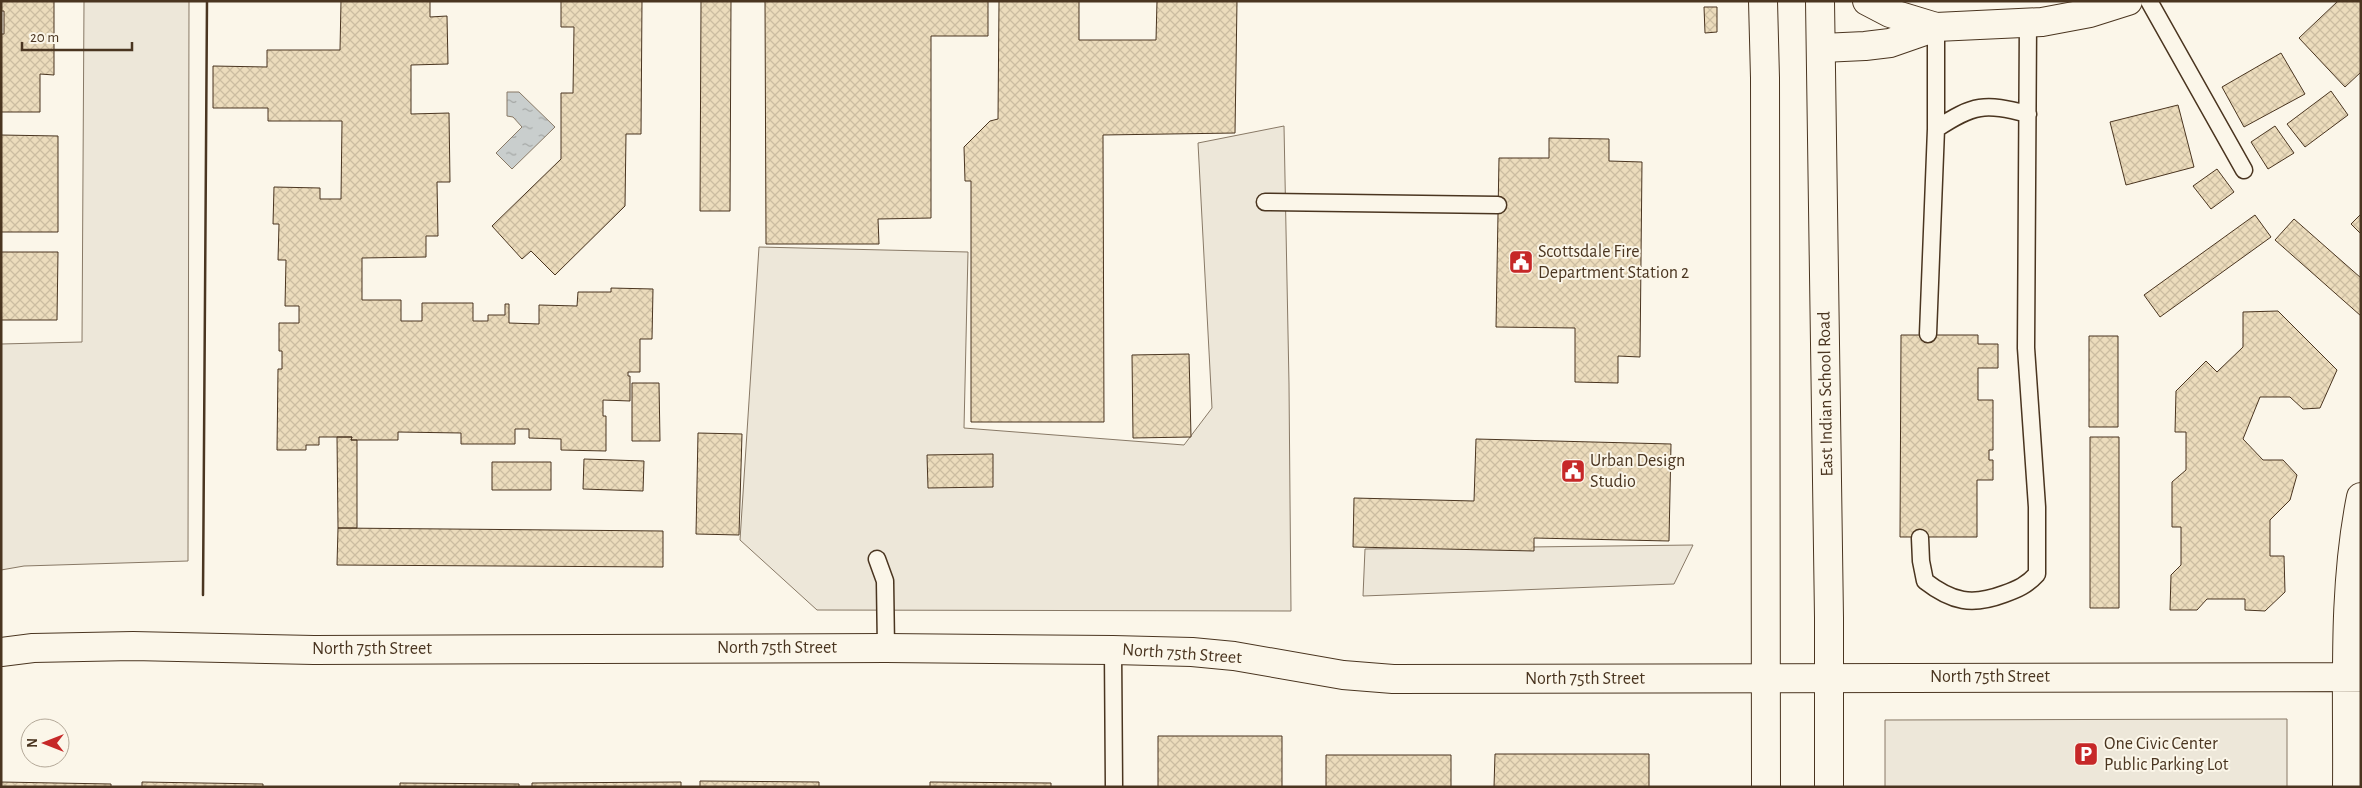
<svg xmlns="http://www.w3.org/2000/svg" width="2362" height="788" viewBox="0 0 2362 788" font-family="'Alegreya Sans',sans-serif">
<style>
.parking{fill:#ede7d9;stroke:#887966}
.water{fill:url(#water-ripples);stroke:#887966}
.building{fill:url(#building-cross-hatch);stroke:#4a3520}
.lines{fill:none;stroke-linecap:round;stroke-linejoin:round}
.lane-casing{stroke:#4a3520;stroke-width:19}
.street-casing{stroke:#4a3520;stroke-width:30}
.secondary-casing{stroke:#4a3520;stroke-width:30}
.lane{stroke:#fbf6e9;stroke-width:16}
.street{stroke:#fbf6e9;stroke-width:28}
.secondary{stroke:#fbf6e9;stroke-width:28}
.wall{stroke:#4a3520;stroke-width:2.5}
.labels{text-anchor:middle;dominant-baseline:central;stroke-width:4;stroke-linejoin:round;paint-order:stroke}
.poi-label{font-size:18px;fill:#4a3520;stroke:#fbf6e9;text-anchor:start}
.street-label{font-size:18px;fill:#4a3520;stroke:#fbf6e9}
</style>
<defs>
<pattern id="water-ripples" width="26" height="14" patternUnits="userSpaceOnUse" patternTransform="scale(1.25)"><rect width="26" height="14" fill="#c9cecd"/><path d="M2 4q2-2 4 0t4 0M15 11q2-2 4 0t4 0" fill="none" stroke="#a5a8a6"/></pattern>
<pattern id="building-cross-hatch" width="8" height="8" patternUnits="userSpaceOnUse" patternTransform="scale(1.25)"><rect width="8" height="8" fill="#ecdcbc"/><path d="M0 0l8 8M0 8l8-8" fill="none" stroke="#ccbda1"/></pattern>
</defs>
<rect width="100%" height="100%" fill="#fbf6e9"/>
<path class="parking" d="M84,1H189L188,561L24,566L1,570V344L82,342Z
M1284,126L1289,384L1291,611L817,610L740,540L759,247L968,252L964,428L1184,445L1212,408L1198,143Z
M1693,545L1674,584L1363,596L1365,549Z
M2287,719V787H1885V720Z"/>
<path class="water" d="M507,92H519L555,127L512,169L496,153L522,127L513,117L507,116Z"/>
<path class="building" d="M1,1H54V75L40,74V112H1V34H4V11H1Z
M341,1H430V17L447,16L448,64L411,65V114L449,113L450,182H437L438,236H426V257L362,258V300H401V321H422V303H473V321H488V315H505V304H509V323L539,324V305L577,306L578,292H611V288L653,289L652,339H640V372H628V376H630V401L603,400V416H606V451L561,450V439L529,438V429H515V444H461V433L398,432V440H351L352,437H319V445H306V450H277L278,369H282V351H279V323H299V306H285L286,260H278L279,224H273L274,187L320,188V199H341L342,121H268V108H213V66L267,67V50H340Z
M561,1H642L641,134H626L625,206L555,275L531,251L522,259L492,226L561,159V93H573L574,27H561Z
M701,1H731L730,211H700Z
M765,1H988V36H931V218L878,219L879,244H766Z
M999,1H1079V40H1156L1157,1H1237L1235,133L1103,135L1104,422H971V181H965L964,147L990,121L998,119Z
M2338,1H2361V72L2345,87L2299,38Z
M1704,7H1717V32L1705,33Z
M2281,53L2305,94L2244,127L2222,87Z
M2331,91L2348,115L2305,147L2287,124Z
M2178,105L2194,167L2126,185L2110,122Z
M2275,126L2294,153L2268,169L2251,142Z
M1,135L58,136V232H1Z
M1549,138L1609,139V161L1642,162L1640,357L1618,356V383L1575,382V328L1496,327L1499,158H1549Z
M2217,169L2234,192L2211,209L2193,186Z
M2361,214V234L2351,224Z
M2255,215L2271,237L2160,317L2144,295Z
M2294,219L2361,278V316L2275,240Z
M1,252H58L57,320H1Z
M2278,311L2337,370L2320,408L2303,409L2290,397H2260L2243,439L2263,460H2283L2297,475L2290,500L2270,520V556H2284L2285,592L2265,611L2245,610V599H2207L2197,610H2170L2171,575L2181,565V527H2172V482L2186,470V432H2175L2176,391L2206,361L2217,372L2243,347V312Z
M1901,335H1978V344H1998V368H1978V400H1993V450H1989V460H1993V480H1977V537H1900Z
M2089,336H2118V427H2089Z
M1189,354L1191,437L1133,438L1132,355Z
M632,383H659L660,441H632Z
M698,433L742,434L739,535L696,534Z
M337,437H352L351,440H357V528H338Z
M2090,437H2119V608H2090Z
M1476,439L1671,444L1669,541L1534,538V551L1353,547L1354,498L1474,501Z
M993,454V487L928,488L927,455Z
M584,459L644,461L643,491L583,489Z
M492,462H551V490H492Z
M338,528L663,531V567L337,565Z
M1158,736H1282V787H1158Z
M1495,754H1649V787H1494Z
M1326,755H1451V787H1326Z
M700,781L819,782V787H700Z
M1,782L111,784V787H1Z
M142,782L263,784V787H142Z
M681,782V787H532V783Z
M930,782L1051,783V787H930Z
M400,783L519,784V787H400Z"/>
<g class="lines">
<defs>
<path id="lane" d="M2149,1L2244,170
M1936,129V27
M1265,202L1498,205
M1928,334L1936,129C1974,104 1984,103 2028,114
M1920,538L1921,561L1925,581C1952,602 1972,606 2004,594C2018,589 2027,585 2037,574V507L2026,348L2028,23
M877,559L885,581L886,648
M1113,650L1114,787"/>
<path id="street" d="M1867,1L1890,13L1936,27
M1822,48L1865,46L1890,43L1936,27L2042,22L2090,13L2128,1
M1,652L33,648L133,646L314,650L886,648L1113,650L1192,652L1234,656L1343,675L1393,679L2361,677
M2347,787C2348,691 2342,591 2361,497"/>
<path id="secondary" d="M1763,1L1765,78L1766,787
M1820,1L1829,618V787"/>
</defs>
<use href="#lane" class="lane-casing"/>
<use href="#street" class="street-casing"/>
<use href="#secondary" class="secondary-casing"/>
<use href="#lane" class="lane"/>
<use href="#street" class="street"/>
<use href="#secondary" class="secondary"/>
<path class="wall" d="M203,595L207,1"/>
</g>
<defs>
<symbol id="civic-square" viewBox="-11 -11 22 22"><rect x="-9" y="-9" width="18" height="18" rx="4" fill="#c62828" stroke="#fbf6e9"/><path d="M-.6-6.5H3V-4.5H.6V-3L4-1V1h2V6H-6V1h2V-1L-.6-3ZM-1.2 2.5V6h2.4V2.5Z" fill="#fff"/></symbol>
<symbol id="parking-square" viewBox="-11 -11 22 22"><rect x="-9" y="-9" width="18" height="18" rx="4" fill="#c62828" stroke="#fbf6e9"/><path d="M-3.5-5.5H1a3.5 3.5 0 0 1 0 7H-1V5.5H-3.5ZM-1-3.4V-.6H.8a1.4 1.4 0 0 0 0-2.8Z" fill="#fff"/></symbol>
</defs>
<g fill-rule="evenodd">
<use href="#civic-square" x="1507" y="248" width="28" height="28"/>
<use href="#civic-square" x="1559" y="457" width="28" height="28"/>
<use href="#parking-square" x="2072" y="740" width="28" height="28"/>
</g>
<g class="labels">
<g class="poi-label">
<text x="1538" y="252">Scottsdale Fire<tspan x="1538" dy="21">Department Station 2</tspan></text>
<text x="1590" y="461">Urban Design<tspan x="1590" dy="21">Studio</tspan></text>
<text x="2104" y="744">One Civic Center<tspan x="2104" dy="21">Public Parking Lot</tspan></text>
</g>
<g class="street-label">
<text transform="translate(1826 394) rotate(-91)">East Indian School Road</text>
<text x="777" y="648">North 75th Street</text>
<text x="372" y="649">North 75th Street</text>
<text transform="translate(1182 654) rotate(4)">North 75th Street</text>
<text x="1990" y="677">North 75th Street</text>
<text x="1585" y="679">North 75th Street</text>
</g>
</g>
<rect width="2362" height="788" fill="none" stroke="#4a3520" stroke-width="5"/>
<g transform="translate(45 743) rotate(270)"><circle r="24" fill="#fbf6e9" stroke="#b4a999"/>
<path d="M0-4L9 19L0 12L-9 19Z" fill="#c62828"/>
<text y="-8" font-size="14" font-weight="bold" text-anchor="middle" fill="#4a3520">N</text>
</g>
<path d="M22 42v8h110v-8" fill="none" stroke="#4a3520" stroke-width="2.5"/>
<text x="30" y="42" font-size="15" fill="#4a3520" stroke="#fbf6e9" stroke-width="4" paint-order="stroke">20 m</text>
</svg>
